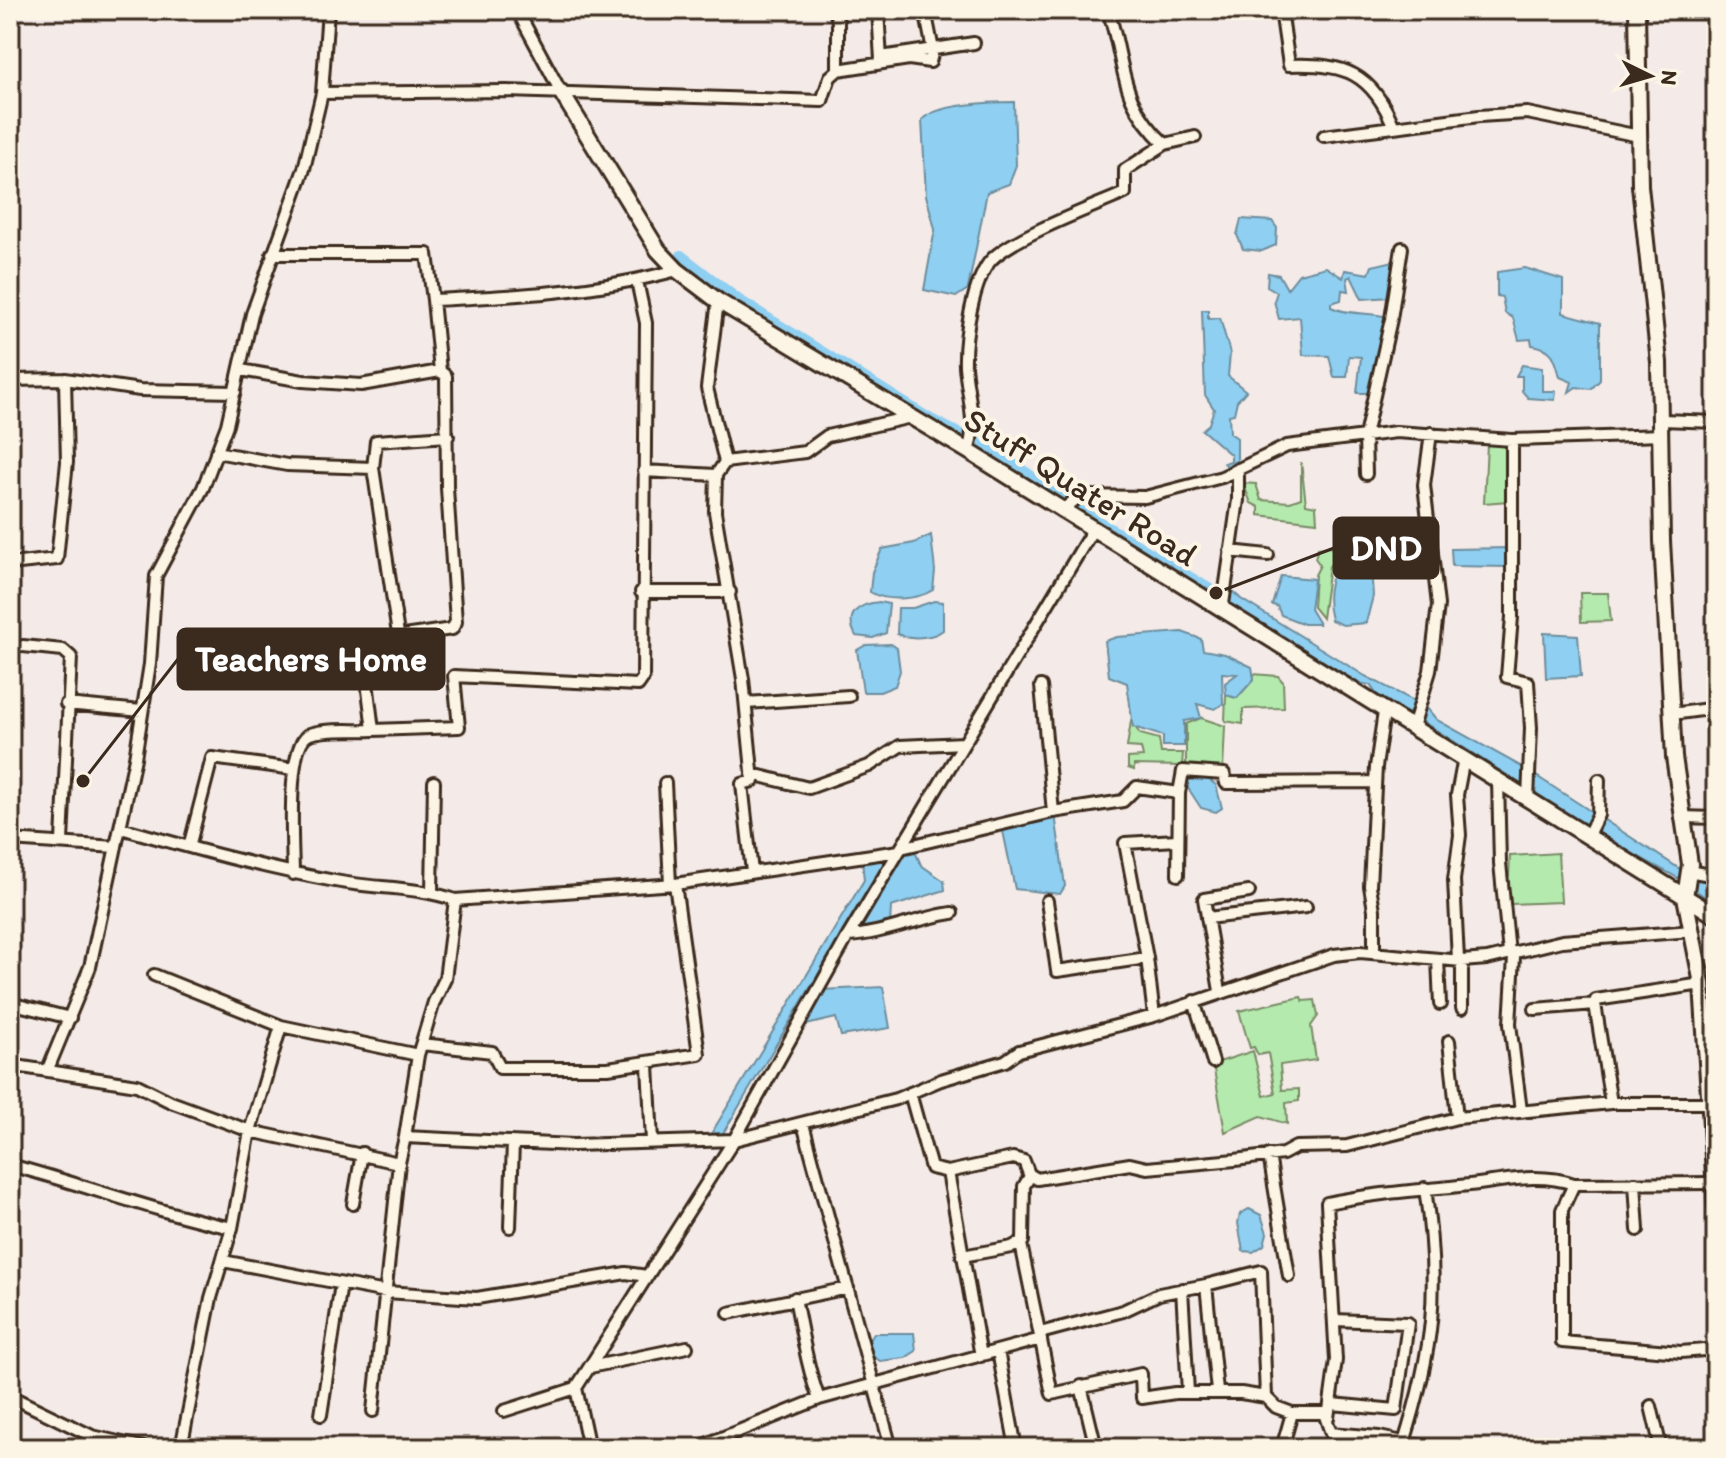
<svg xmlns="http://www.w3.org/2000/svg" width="1726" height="1458" viewBox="0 0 1726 1458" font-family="Itim,sans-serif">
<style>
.green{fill:#b4eaad;stroke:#788a66;stroke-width:2}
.water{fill:#8fcff1;stroke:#6d8d9d;stroke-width:2}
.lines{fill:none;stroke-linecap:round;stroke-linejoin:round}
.canal{stroke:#8fcff1;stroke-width:10}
.street-casing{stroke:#3b2a1e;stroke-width:16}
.secondary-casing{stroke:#3b2a1e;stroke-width:20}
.street{stroke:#fcf5e5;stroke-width:10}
.secondary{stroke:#fcf5e5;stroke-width:14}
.labels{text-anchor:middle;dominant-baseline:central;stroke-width:8;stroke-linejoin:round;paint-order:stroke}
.street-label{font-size:34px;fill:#3b2a1e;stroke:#fcf5e5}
.leader{fill:none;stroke:#3b2a1e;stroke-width:3}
.callout-dot{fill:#3b2a1e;stroke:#fcf5e5;stroke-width:3}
.callout{fill:#3b2a1e;stroke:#3b2a1e;stroke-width:3}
.callout-label{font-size:36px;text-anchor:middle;font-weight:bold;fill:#fff}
</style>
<rect width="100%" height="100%" fill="#f4eae7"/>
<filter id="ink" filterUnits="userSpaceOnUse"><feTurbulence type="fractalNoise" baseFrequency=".0125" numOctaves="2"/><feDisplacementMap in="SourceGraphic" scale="16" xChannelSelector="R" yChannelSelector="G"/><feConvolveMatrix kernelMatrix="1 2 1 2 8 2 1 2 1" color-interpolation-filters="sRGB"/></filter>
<g filter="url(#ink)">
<path class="green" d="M1487,444H1509L1508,501L1484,503Z
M1301,462L1306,504L1316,506L1317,522L1259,515V507L1251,503L1243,483L1256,484L1261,500L1290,502L1301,498Z
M1328,547L1349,551L1354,564L1336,560L1329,566L1322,618L1313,607L1315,575L1320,565L1315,558L1318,548Z
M1580,593H1608L1611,621L1581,622Z
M1253,674L1278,676L1283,682L1284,708L1243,709V724L1225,721L1226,695L1237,698L1254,679Z
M1201,718L1225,726L1223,771L1186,768V724Z
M1131,721L1140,734L1159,739L1161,753H1183L1182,766L1134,765V770L1128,768V758L1143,757L1141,748L1127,747Z
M1558,853L1561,902L1511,904L1502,878L1509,876L1510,856Z
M1301,997L1303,1001L1315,1000L1318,1016L1311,1026L1316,1060L1280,1065L1282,1090L1299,1089V1101L1286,1103L1287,1124L1261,1116L1225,1132L1213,1064L1253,1051L1264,1096L1275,1093L1268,1053L1258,1055L1254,1047L1250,1048L1239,1011Z"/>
<path class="water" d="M1014,102L1016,165L1009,184L987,192L968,289L956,297L924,290L935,229L926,195L922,120C935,104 993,102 1014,102Z
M1241,219L1272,221L1277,228L1276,245L1262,251L1243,249L1237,235Z
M1398,260L1391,297L1362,299L1351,276L1347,278L1349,291L1342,290L1341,300L1331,303V307C1347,315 1368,312 1388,317L1371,393H1357L1361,357L1349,356L1347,377H1334L1329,356L1303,355L1300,317L1279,319L1274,301L1277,292L1267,286L1268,273L1279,275L1287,289L1299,274L1326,267L1343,278L1345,270L1369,274L1372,266Z
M1525,268L1563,280V313L1600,323V380L1591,389L1576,387L1569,392L1572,382L1560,377C1555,357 1553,348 1532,345L1531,339L1519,340L1513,318L1505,313L1502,297L1497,296V272Z
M1202,310H1208V319L1220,318L1230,353L1228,376L1246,391L1237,401L1234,414L1229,415L1230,433L1237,438V460L1227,466L1224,463L1231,461V455L1202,430L1209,424L1214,409L1205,395Z
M1522,365L1542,368V391H1556L1555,400L1528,398L1522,391V376H1516Z
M931,535L935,571L933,590C917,600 886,602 870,592L872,572L882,549L914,543Z
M1508,548V567L1452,566L1451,549Z
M1354,562L1371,568L1373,596L1366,623L1343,625L1331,620C1326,600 1327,580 1339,564Z
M1281,576L1314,579L1310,609L1319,624H1304L1281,615L1277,606L1272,605Z
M1229,588L1241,599L1365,676L1426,707L1437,720L1524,768L1694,878L1714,884L1716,905L1680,879L1622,848L1412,715L1382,702L1370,685L1350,682L1226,603Z
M934,601L943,602V630C932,639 910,639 897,634L898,608H913Z
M879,602L889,604L886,633L873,638L856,636C844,614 858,604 879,602Z
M1182,632L1201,639L1203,650L1225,654L1252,667L1254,679L1237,698L1226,695L1225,683L1237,674L1222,673L1223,704L1215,709L1197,704L1201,718L1184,721V746H1163V736L1133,727L1127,683L1109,676L1105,641L1117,637Z
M1544,633L1578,635L1581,676L1546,678Z
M891,644L897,648L900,671L895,686L880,692H863L857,650L866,645Z
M1208,779L1216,785L1222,808L1216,812L1201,808L1186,785L1189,780Z
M1055,814L1065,886L1060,894L1015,889L1002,826Z
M914,849L921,865L944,881L945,890L891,907L890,924L860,931L907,850Z
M889,856L722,1135L711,1134L864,880L862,860Z
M883,987L890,1028L841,1036L836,1018L802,1026L821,990Z
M1249,1209L1261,1215L1267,1233L1264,1245L1253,1252L1243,1251L1238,1223L1240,1214Z
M874,1333H914L916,1351L905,1358L880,1361L873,1356L869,1340Z"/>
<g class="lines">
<path class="canal" d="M681,255L738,299L931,419L1000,454L1084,512L1230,601"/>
<defs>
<path id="street" d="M517,10L561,92
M835,10L838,22V70
M878,10L881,60
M1108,10C1127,67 1117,99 1165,144L1195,137
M1281,10L1289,65C1345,63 1372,73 1394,127
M881,57L974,43
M322,93L507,91L822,101L830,77L838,70L909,59L930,62L933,50L925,10
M1324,136L1479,116L1527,113L1639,136
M272,254H427L433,300
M718,301L707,388L725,462L716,475L715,512L743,679L753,781L742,784L752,872
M241,370L303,381L361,385L440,371L433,300C515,296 597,292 677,270
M10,380L65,379L140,390L235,392
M1662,420L1716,422
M1512,440V617L1507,677L1528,682L1531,728L1528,799
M968,451C978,423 967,395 965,366C964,338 973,279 992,259C1015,236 1093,207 1125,193V170L1165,144
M216,452L287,465L373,468L376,441L448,436
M725,462L805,452L827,436L911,417
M373,468L398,634
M644,471L716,475
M1366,474L1365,436L1391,319L1402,248
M1061,511L1080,496L1145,497L1222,477L1287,446L1396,432L1512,440L1662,435
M1230,551L1268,555
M10,564L57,559L67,462L65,379
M641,592H730
M1222,611L1238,500V469
M23,646L63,650L71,657L62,841
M1041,686L1053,812
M746,703L849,696
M66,704L142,711
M1672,714L1716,708
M1413,727L1430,671L1438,605L1424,485L1431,433
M373,730L459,727L454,676L638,685L643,678L646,323L637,281
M752,774L809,788L869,766L900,746L964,743
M1498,780L1500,863L1509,953L1514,957L1510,1024L1521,1111
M665,783L670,884
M1681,817L1716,818
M121,828C191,848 263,868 335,881C375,889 416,886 455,900L675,884L899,851
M1588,835L1598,815L1599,780
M10,840L116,847
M189,847L212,758L294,769
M901,848L1053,812L1123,801L1137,787L1179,793
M1688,871L1716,876
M293,874C293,849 285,743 310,734C327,728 354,731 373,730L362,642L452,629L456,622L447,488L446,376L440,371
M1178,875L1179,793L1183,771L1224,774L1226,783L1375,782
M432,892L434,782
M1047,901L1057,971L1147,958L1154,1016
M1207,918L1306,907
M848,936C884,934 917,918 952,913
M1374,953V910L1370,886L1376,767L1384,712
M1147,958L1125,843L1177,840
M1438,959L1440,1004
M1458,960L1454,880L1460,835L1457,795L1464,758
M1462,961V1008
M154,975L281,1026
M1220,991L1204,899L1249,892
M1194,1001L1213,1062
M10,1003L70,1018
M1595,1004L1611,1103
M1535,1009L1595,1004L1596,1000L1702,984
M1449,1041L1457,1118
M422,1044L492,1052L500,1068H608L699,1054L675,884
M10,1065L137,1085L171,1102L250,1131L399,1163L405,1137L574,1145L734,1140L896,1099L941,1080L1005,1061L1019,1051L1154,1016L1334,955L1360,952L1462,961L1487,959L1562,941L1692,931
M648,1065L652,1141
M48,1069L90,967L135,758L150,664L156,576L203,488L227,425L252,314L304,169L322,93L328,10
M910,1093L931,1168L948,1172
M803,1124L891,1448
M405,1137L418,1055L434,1002L445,979L455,900
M1269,1155L1289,1276
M10,1165C85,1185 156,1212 232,1228
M1635,1183L1638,1230
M1574,1184L1562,1210V1342L1681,1352L1716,1349
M353,1204L362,1153
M510,1227L513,1143
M1021,1244L1052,1394L1141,1374L1142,1398L1175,1393H1241L1266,1397L1276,1407L1292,1413H1324L1331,1433L1379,1437L1431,1448
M962,1256L1012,1247L1023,1241L1024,1186L1030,1176
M223,1261L386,1292L477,1298L626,1273L647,1276
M1206,1285L1261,1271L1266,1397
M1182,1289L1188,1392
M795,1298C802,1332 807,1367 819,1399
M729,1313L848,1288
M1040,1333L1123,1311L1159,1294L1206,1285L1217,1391
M998,1351L1016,1448
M981,1356L948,1172L1013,1158L1024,1161L1029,1174L1037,1179L1130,1164L1147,1168L1235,1160L1283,1154L1296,1147L1347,1146L1457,1118L1611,1103H1711
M590,1367L687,1347
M1081,1386L1096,1448
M10,1396L92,1436L145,1448
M1332,1404L1396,1410L1408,1323L1335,1320
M1651,1406L1661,1448
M373,1411L399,1163
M504,1411L576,1388
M321,1415L341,1284
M1328,1418L1336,1360L1327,1203C1374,1193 1422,1190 1470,1185C1505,1181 1539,1172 1574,1184L1714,1183
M1403,1446C1434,1347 1440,1291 1425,1188
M181,1448L211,1298L232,1228L250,1131L281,1026L418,1055
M589,1448L576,1388L734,1140L848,936L1092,531
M696,1448L819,1399L1041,1339
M1282,1448L1292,1413"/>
<path id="secondary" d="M1637,10L1640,186L1659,362L1662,541L1674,757L1690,864L1685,897L1702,984L1716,1205
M561,92L658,250L677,270L718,301L968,451L1716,916"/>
</defs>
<use href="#street" class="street-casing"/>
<use href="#secondary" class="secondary-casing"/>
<use href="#street" class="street"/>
<use href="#secondary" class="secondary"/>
</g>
</g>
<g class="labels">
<g class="street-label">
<text transform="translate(1081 487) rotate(32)">Stuff Quater Road</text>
</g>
</g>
<path class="leader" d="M1216 593L1334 548M83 781L178 659"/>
<g class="callout-dot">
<circle cx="1216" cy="593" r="8"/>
<circle cx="83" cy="781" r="8"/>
</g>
<g class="callout">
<rect x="1334" y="518" width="104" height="60" rx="8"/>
<rect x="178" y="629" width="266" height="60" rx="8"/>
</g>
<g class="callout-label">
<text x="1386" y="560">DND</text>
<text x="311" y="671">Teachers Home</text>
</g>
<rect width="1726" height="1458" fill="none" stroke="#fcf5e5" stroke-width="40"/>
<rect x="20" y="20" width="1686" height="1418" fill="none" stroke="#3b2a1e" stroke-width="3" filter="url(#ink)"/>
<g transform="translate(1650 76) rotate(95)" stroke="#fcf5e5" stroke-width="6" paint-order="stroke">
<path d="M0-6L14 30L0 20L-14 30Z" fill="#3b2a1e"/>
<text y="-12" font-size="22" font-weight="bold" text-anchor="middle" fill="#3b2a1e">N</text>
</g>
</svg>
